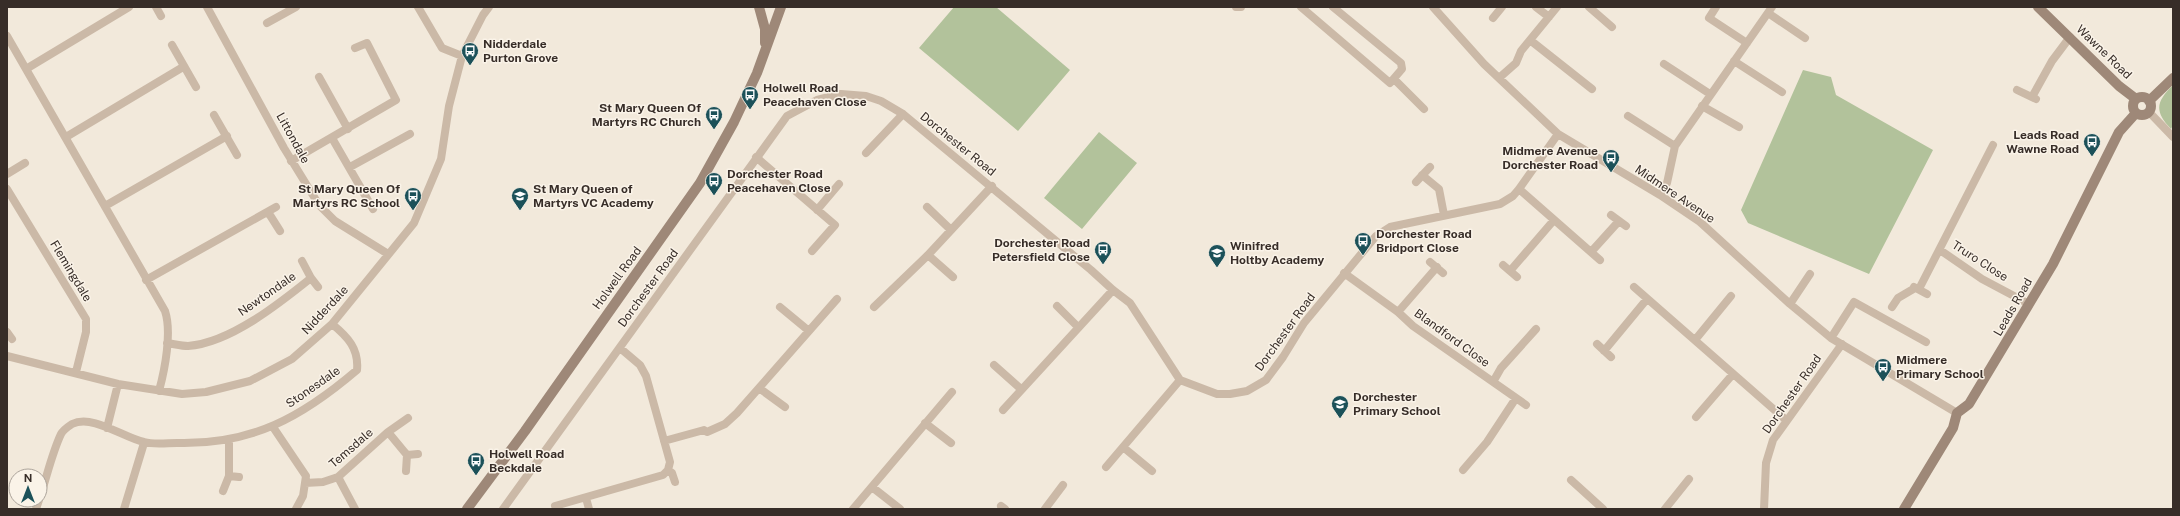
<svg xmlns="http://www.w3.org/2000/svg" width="2180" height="516" viewBox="0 0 2180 516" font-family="'Public Sans',sans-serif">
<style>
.green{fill:#b2c29b}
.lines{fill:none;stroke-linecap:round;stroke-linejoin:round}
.street{stroke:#cbb9a7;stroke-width:8}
.secondary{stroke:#9e8878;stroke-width:10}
.labels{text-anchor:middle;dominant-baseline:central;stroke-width:3;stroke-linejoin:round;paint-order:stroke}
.poi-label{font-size:12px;font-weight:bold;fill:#372d28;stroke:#faf3e8;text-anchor:start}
.street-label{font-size:12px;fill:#372d28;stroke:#faf3e8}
</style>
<rect width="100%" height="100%" fill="#f2e9db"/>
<path class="green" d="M954,7H996L1070,70L1018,131L919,48Z
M1803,70L1831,77L1836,95L1933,150L1869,274L1748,223L1741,210Z
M2173,85V125L2171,129C2154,111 2156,102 2173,85Z
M1099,132L1137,163L1082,229L1044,198Z"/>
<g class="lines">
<path class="street" d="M156,7L161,16
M207,7L284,148L319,205L335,221L388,254
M418,7L442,48L462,56
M1236,7H1241
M1301,7L1390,83L1402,69L1401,63L1333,7
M1433,7L1484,64L1558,134L1660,195L1700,222L1790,304L1831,338L1957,413
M1536,7L1549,17
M1589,7L1612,27
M1716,7L1709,18L1747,43
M1768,13L1805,38
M1493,18L1502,7
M267,23L296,7
M7,36L165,311C172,332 165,369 159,391
M1530,40L1592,89
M172,45L196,87
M1734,61L1782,92
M1664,64L1710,94
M26,69L129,7
M319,77L348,129
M1499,78L1516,63L1521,51L1557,7
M1394,79L1424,109
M2017,90L2036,99
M2032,97L2052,61L2070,37
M1702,106L1739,127
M2149,112L2173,137
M214,115L237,155
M1628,116L1675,146
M66,137L183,67
M332,138L373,209
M866,153L903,114
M756,157L835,225L812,251
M291,161L396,100L367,43L355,48
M350,167L410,134
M7,174L25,163
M1422,175L1439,189L1444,215
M1416,182L1430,167
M7,189L86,319V332L76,372
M1519,189L1600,260
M1660,195L1667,183L1675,146L1772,7
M105,206L227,136
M927,207L951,230
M817,210L839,184
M268,212L280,231
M1611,215L1626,226
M1940,250L1982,279L2029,304
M1591,252L1619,221
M928,255L953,277
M302,261L311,278L318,287
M1430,262L1443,273
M1503,265L1517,277
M1510,271L1554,220
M1344,273L1398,312L1413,326L1526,405
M146,280L276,207
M1634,287L1786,420
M1914,287L1927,294
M1919,289L1993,145
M1790,304L1810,274
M1057,306L1078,327
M780,307L809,331
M874,307L928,255L992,186
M1892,307L1898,298L1915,288
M1398,312L1437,267
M7,332L12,339
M1831,338L1854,302L1926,342
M1695,340L1731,296
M167,343C174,344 182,346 188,346C230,343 280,303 311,278
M1597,344L1611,357
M1604,351L1647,299
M7,356L118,384L182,394L206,392L250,381L292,359L332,324L414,223L441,159L449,106L462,56L483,15L489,7
M994,365L1021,389
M1493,382L1501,368L1536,329
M759,388L785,407
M1003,410L1113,290
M1696,417L1733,374
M925,423L951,443
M273,427L306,476L303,496L296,509
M107,428L118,384
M388,432L407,455
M664,441L704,430L707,432L725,424L737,413L837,299
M1123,447L1152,471
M1106,467L1180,380
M668,470L672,473L675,482
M1463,470L1487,442L1516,398
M406,471L407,455L418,454
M229,476L239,477
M338,477L355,509
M1571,480L1603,509
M305,483L323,482L338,477L388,432L408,418
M872,487L900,509
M223,491L229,476V440
M40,497C47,476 52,453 61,434C63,430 69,426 72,424C93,414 124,438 144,442C154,445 167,443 177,443C252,445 302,417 357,370C359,349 348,337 332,324
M586,498L589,509
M555,506L663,475L668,470L670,462L646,376L640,365L620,348
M1001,506L1005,509
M36,509L39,500
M124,509L144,443
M503,509L787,116L817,100L841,94L866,96L881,101L903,114L1091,270L1113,290L1130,303L1180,380L1217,394H1230L1247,391L1266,380L1283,357L1304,323L1376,236L1390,227L1500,204L1513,196L1519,189L1558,134
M853,509L952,392
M1045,509L1063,485
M1665,509L1689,479
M1764,509L1766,463L1773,440L1842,344"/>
<path class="secondary" d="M759,7L765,29V43
M2038,7L2119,86L2136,99
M2133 106a9 9 0 1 1 18 0a9 9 0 1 1-18 0Z
M2149,101L2173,78
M467,509L525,431L700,183L734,122L757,73L781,7
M1904,509L1953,428L1957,413L1969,404L2053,264L2119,132L2136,113"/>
</g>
<defs>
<symbol id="bus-pin" viewBox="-11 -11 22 30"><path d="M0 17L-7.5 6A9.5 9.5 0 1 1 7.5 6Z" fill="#1c5159" stroke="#faf3e8"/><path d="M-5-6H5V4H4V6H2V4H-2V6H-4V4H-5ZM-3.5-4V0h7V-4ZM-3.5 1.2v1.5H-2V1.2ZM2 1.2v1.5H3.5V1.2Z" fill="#fff"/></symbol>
<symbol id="school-pin" viewBox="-11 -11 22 30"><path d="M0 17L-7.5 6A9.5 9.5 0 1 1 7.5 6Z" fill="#1c5159" stroke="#faf3e8"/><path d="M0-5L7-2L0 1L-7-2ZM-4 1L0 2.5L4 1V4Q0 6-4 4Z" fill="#fff"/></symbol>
</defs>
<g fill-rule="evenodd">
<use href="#bus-pin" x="460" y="41" width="20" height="27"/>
<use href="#bus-pin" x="740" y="85" width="20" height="27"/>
<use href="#bus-pin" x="704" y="105" width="20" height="27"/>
<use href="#bus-pin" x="2082" y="132" width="20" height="27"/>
<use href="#bus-pin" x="1601" y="148" width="20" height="27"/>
<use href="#bus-pin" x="704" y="171" width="20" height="27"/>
<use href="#bus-pin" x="403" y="186" width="20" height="27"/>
<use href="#school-pin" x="510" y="186" width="20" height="27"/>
<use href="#bus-pin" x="1353" y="231" width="20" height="27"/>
<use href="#bus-pin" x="1093" y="240" width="20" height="27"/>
<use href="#school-pin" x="1207" y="243" width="20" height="27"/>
<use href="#bus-pin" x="1873" y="357" width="20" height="27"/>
<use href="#school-pin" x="1330" y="394" width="20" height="27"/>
<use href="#bus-pin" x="466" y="451" width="20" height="27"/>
</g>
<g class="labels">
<g class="poi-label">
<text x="483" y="44">Nidderdale<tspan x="483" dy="14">Purton Grove</tspan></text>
<text x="763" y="88">Holwell Road<tspan x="763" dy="14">Peacehaven Close</tspan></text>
<text x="701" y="108" text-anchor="end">St Mary Queen Of<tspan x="701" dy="14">Martyrs RC Church</tspan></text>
<text x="2079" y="135" text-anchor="end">Leads Road<tspan x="2079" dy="14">Wawne Road</tspan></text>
<text x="1598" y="151" text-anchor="end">Midmere Avenue<tspan x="1598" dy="14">Dorchester Road</tspan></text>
<text x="727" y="174">Dorchester Road<tspan x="727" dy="14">Peacehaven Close</tspan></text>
<text x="400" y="189" text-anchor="end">St Mary Queen Of<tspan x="400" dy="14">Martyrs RC School</tspan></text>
<text x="533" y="189">St Mary Queen of<tspan x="533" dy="14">Martyrs VC Academy</tspan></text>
<text x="1376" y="234">Dorchester Road<tspan x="1376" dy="14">Bridport Close</tspan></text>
<text x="1090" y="243" text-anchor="end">Dorchester Road<tspan x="1090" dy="14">Petersfield Close</tspan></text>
<text x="1230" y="246">Winifred<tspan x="1230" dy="14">Holtby Academy</tspan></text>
<text x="1896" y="360">Midmere<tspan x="1896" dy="14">Primary School</tspan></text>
<text x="1353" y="397">Dorchester<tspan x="1353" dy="14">Primary School</tspan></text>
<text x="489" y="454">Holwell Road<tspan x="489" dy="14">Beckdale</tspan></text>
</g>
<g class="street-label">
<text transform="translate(2104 52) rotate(44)">Wawne Road</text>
<text transform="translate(293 138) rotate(61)">Littondale</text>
<text transform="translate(958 144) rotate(39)">Dorchester Road</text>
<text transform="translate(1675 194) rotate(34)">Midmere Avenue</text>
<text transform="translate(1980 261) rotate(33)">Truro Close</text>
<text transform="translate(71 271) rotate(59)">Flemingdale</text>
<text transform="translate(617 278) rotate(-54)">Holwell Road</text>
<text transform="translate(648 288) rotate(-54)">Dorchester Road</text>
<text transform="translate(267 294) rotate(-35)">Newtondale</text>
<text transform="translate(2013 307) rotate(-60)">Leads Road</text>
<text transform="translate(325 310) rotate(-47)">Nidderdale</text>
<text transform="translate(1285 332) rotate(-54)">Dorchester Road</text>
<text transform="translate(1452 338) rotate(36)">Blandford Close</text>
<text transform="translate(313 387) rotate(-35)">Stonesdale</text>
<text transform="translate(1792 394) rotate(-55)">Dorchester Road</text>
<text transform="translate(351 448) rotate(-41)">Temsdale</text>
</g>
</g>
<rect width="2180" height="516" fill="none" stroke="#372d28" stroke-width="16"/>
<g transform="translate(28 488)"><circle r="19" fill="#faf3e8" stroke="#aca49b"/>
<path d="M0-3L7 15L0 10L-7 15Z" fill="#1c5159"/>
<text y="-6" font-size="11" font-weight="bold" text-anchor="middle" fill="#372d28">N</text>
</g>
</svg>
